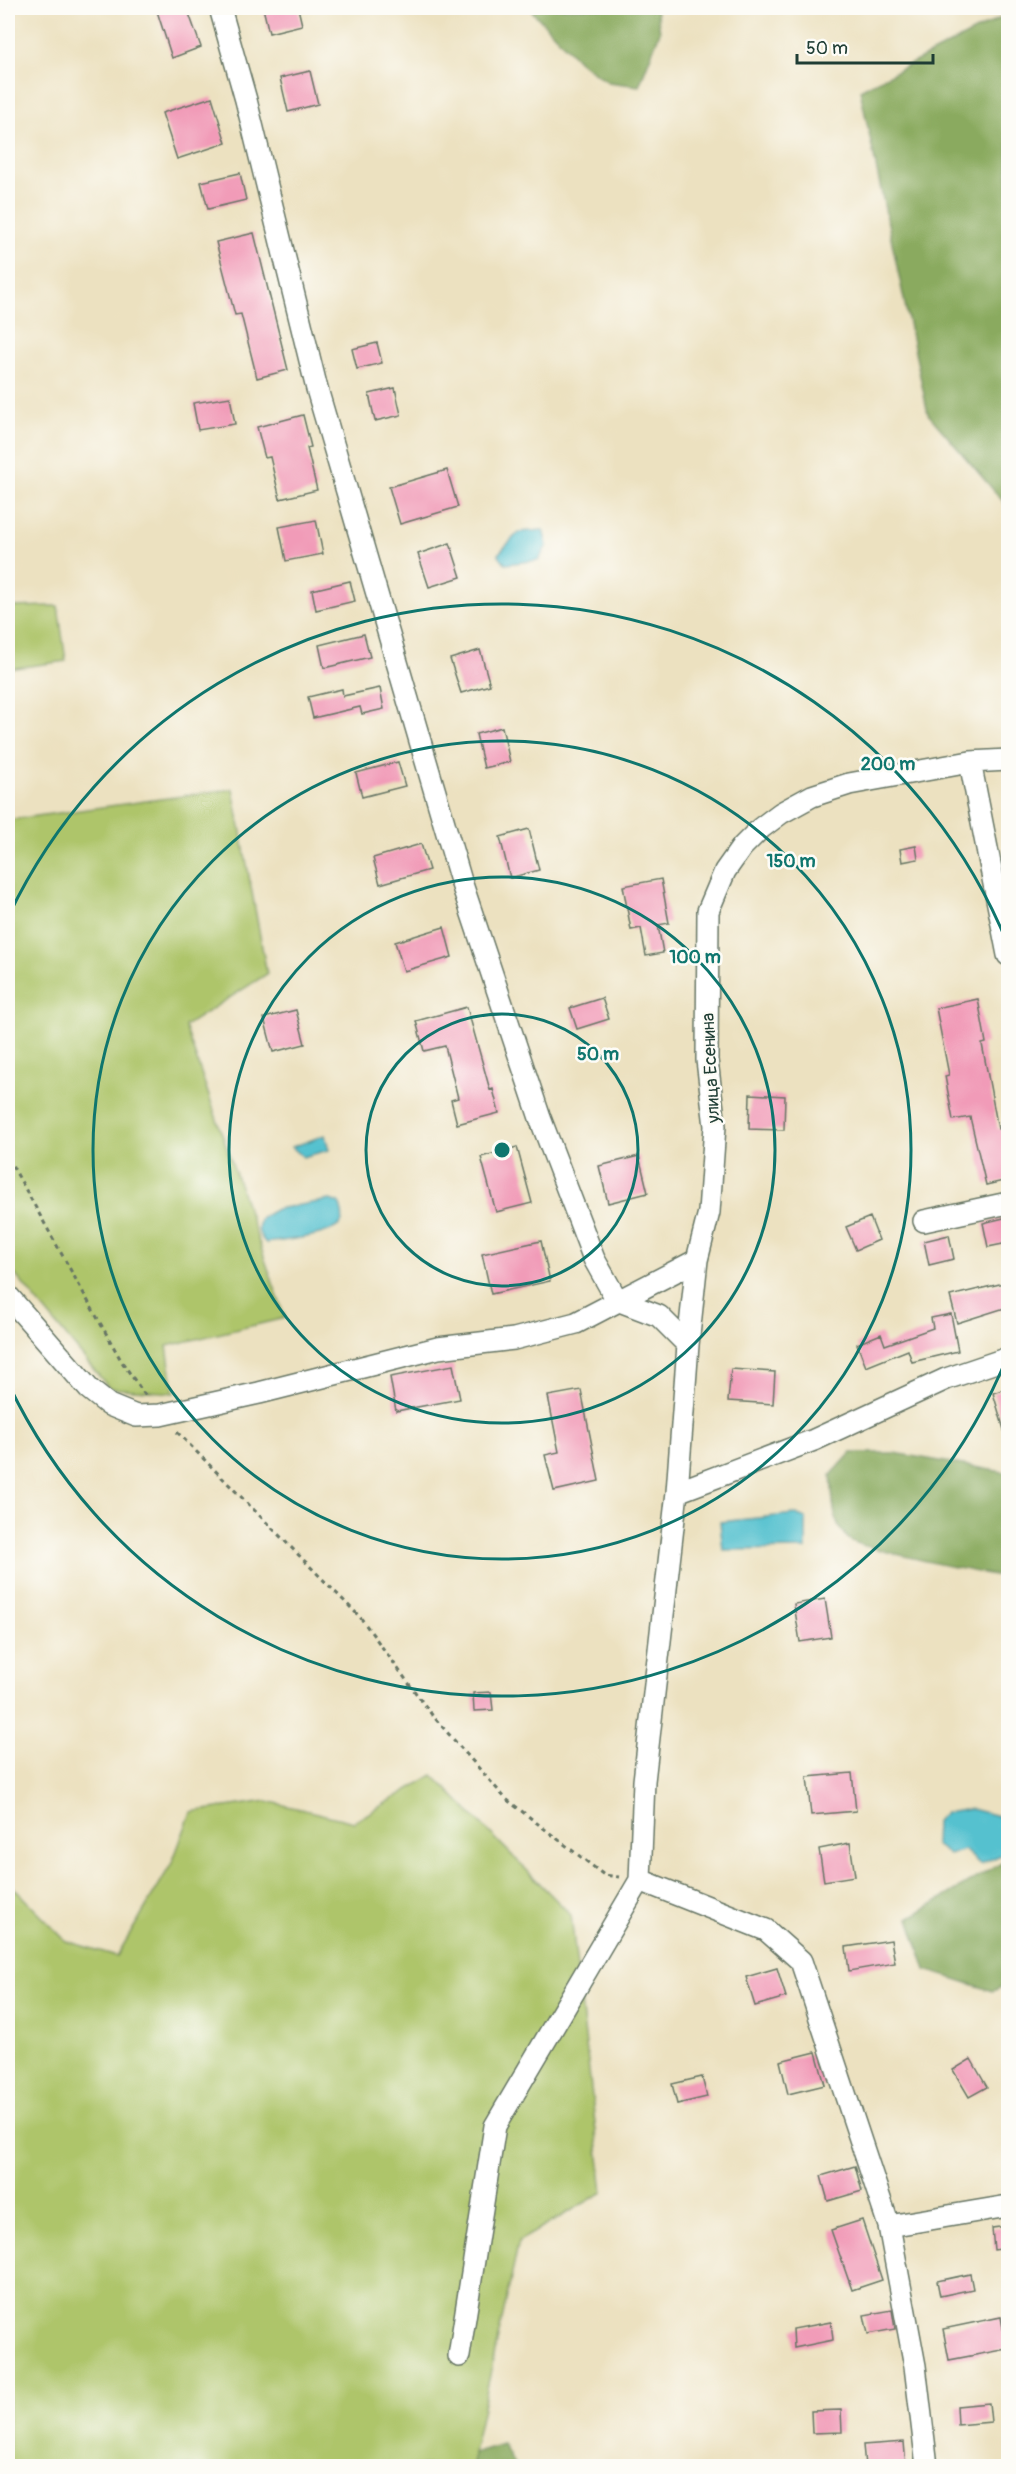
<svg xmlns="http://www.w3.org/2000/svg" width="1016" height="2474" viewBox="0 0 1016 2474" font-family="Pangolin,sans-serif">
<style>
.green{fill:#aec56a;stroke:#66814f;stroke-width:1.5}
.forest{fill:#8aaa5e;stroke:#547449;stroke-width:1.5}
.water{fill:#55c1cf;stroke:#3a7f82;stroke-width:1.5}
.building{fill:#f19bb8}
.lines{fill:none;stroke-linecap:round;stroke-linejoin:round}
.minor-casing{stroke:#677665;stroke-width:24}
.path{stroke:#677665;stroke-width:3;stroke-dasharray:4.5 4.5;stroke-linecap:butt}
.minor{stroke:#fff;stroke-width:21}
.ring{fill:none;stroke:#0f766e;stroke-width:3}
.labels{text-anchor:middle;dominant-baseline:central;stroke-width:5;stroke-linejoin:round;paint-order:stroke}
.street-label{font-size:18px;fill:#1f3d34;stroke:#fdfcf7}
.centre{fill:#0f766e;stroke:#fdfcf7;stroke-width:3}
.ring-label{font-size:18px;text-anchor:middle;font-weight:bold;fill:#0f766e;stroke:#fdfcf7;stroke-width:5;stroke-linejoin:round;paint-order:stroke}
</style>
<rect width="100%" height="100%" fill="#fdfcf7"/>
<filter id="ink" filterUnits="userSpaceOnUse"><feTurbulence type="fractalNoise" baseFrequency=".0167" numOctaves="2"/><feDisplacementMap in="SourceGraphic" scale="12" xChannelSelector="R" yChannelSelector="G"/><feConvolveMatrix kernelMatrix="1 2 1 2 8 2 1 2 1" color-interpolation-filters="sRGB"/></filter>
<filter id="wash" filterUnits="userSpaceOnUse"><feTurbulence type="fractalNoise" baseFrequency=".008" numOctaves="4" result="noise"/><feDisplacementMap in="SourceGraphic" scale="24" xChannelSelector="R" yChannelSelector="G"/><feGaussianBlur stdDeviation="1.35" result="paint"/><feColorMatrix in="noise" values="0 0 0 0 0 0 0 0 0 0 0 0 0 0 0 0 0 1.4 0 .05"/><feComposite in="paint" operator="in"/></filter>
<g filter="url(#wash)">
<rect width="100%" height="100%" fill="#ece1c0"/>
<path class="green" d="M58,606L66,661L8,669V607Z
M233,789L267,974L185,1026L285,1318L167,1346L174,1393L109,1388L8,1266V820Z
M433,1775L571,1915L603,2192L519,2241L473,2453V2466H8V1882L66,1941L117,1956L172,1863L191,1812L267,1801L354,1822Z"/>
<path class="forest" d="M529,8H656L660,32L639,86L608,82L581,63Z
M1008,14V507L928,414L860,90Z
M851,1453H894L1008,1473V1577C990,1576 861,1548 850,1540C831,1526 833,1497 831,1475Z
M1008,1859V1984L993,1991L926,1970L909,1918Z
M503,2444L515,2466H473V2453Z"/>
<path class="water" d="M543,530L547,545L539,560L506,564L498,554L519,532Z
M325,1135L329,1150L303,1157L292,1147Z
M330,1200L339,1203C341,1208 344,1215 342,1221C337,1236 280,1241 266,1243C258,1235 257,1230 260,1219L276,1209Z
M795,1514L806,1518V1549L723,1550L720,1522Z
M971,1809L1002,1817L1008,1828V1852L980,1864L964,1850L949,1855L935,1845L936,1821L945,1813Z"/>
<g id="blocks">
<path class="building" d="M156,8H187L201,47L172,58Z
M263,8H298L302,25L269,33Z
M310,71L318,104L288,112L280,78Z
M212,97L226,143L177,159L162,113Z
M240,173L246,200L208,209L201,182Z
M254,233L288,370L257,378L241,314L235,315L216,242Z
M377,343L382,363L357,369L352,349Z
M395,388L401,415L375,421L369,394Z
M230,397L235,424L198,430L193,403Z
M303,415L311,447L307,448L317,490L280,499L270,457L265,458L257,427Z
M447,470L458,507L400,524L389,487Z
M316,520L323,554L286,561L279,527Z
M450,543L461,577L429,587L418,554Z
M350,581L355,601L316,610L312,590Z
M364,634L370,657L324,668L319,645Z
M480,650L490,685L461,693L450,659Z
M380,688L384,709L362,714L360,707L313,718L308,697L342,689L343,696Z
M502,727L510,762L484,768L476,734Z
M398,762L405,786L362,797L356,773Z
M529,829L539,870L510,878L500,837Z
M421,844L429,870L380,884L373,858Z
M916,846L918,859L902,862L900,849Z
M661,879L669,923L658,925L663,953L646,956L641,928L631,930L623,886Z
M444,927L452,957L404,971L395,942Z
M602,998L609,1019L577,1029L570,1008Z
M978,999L986,1043L982,1044L998,1129L1006,1128L1008,1141V1180L986,1185L970,1117L953,1120L945,1076L949,1075L936,1008Z
M467,1007L490,1090L493,1089L499,1113L457,1124L451,1100L458,1098L445,1046L424,1051L416,1021Z
M296,1010L305,1044L273,1052L264,1018Z
M750,1094L785,1096L784,1130L749,1129Z
M517,1147L532,1203L496,1212L481,1157Z
M639,1156L648,1193L608,1203L599,1166Z
M870,1217L879,1240L856,1250L846,1227Z
M1008,1217V1243L988,1247L983,1223Z
M949,1235L954,1259L929,1265L924,1241Z
M541,1241L550,1281L491,1294L482,1254Z
M1008,1282V1307L957,1323L950,1296Z
M951,1314L958,1351L912,1362L908,1350L866,1367L857,1344L881,1334L885,1345L933,1328L931,1318Z
M453,1365L460,1399L396,1411L390,1377Z
M731,1369L775,1372L773,1404L728,1401Z
M1008,1388V1432L1005,1433L993,1393Z
M581,1390L599,1481L554,1491L545,1455L559,1452L548,1396Z
M825,1599L831,1637L800,1642L794,1604Z
M491,1692L493,1710L474,1711L473,1693Z
M852,1773L856,1811L811,1815L807,1777Z
M850,1843L855,1876L824,1881L819,1849Z
M891,1940L895,1963L849,1971L846,1947Z
M777,1968L786,1997L755,2006L746,1977Z
M816,2052L825,2085L788,2094L780,2061Z
M971,2059L987,2087L969,2097L953,2070Z
M702,2077L707,2097L677,2104L672,2084Z
M855,2166L862,2191L828,2201L821,2176Z
M862,2220L882,2280L852,2290L831,2230Z
M1008,2226V2248L994,2250L992,2228Z
M970,2274L973,2289L940,2296L937,2281Z
M892,2310L895,2329L868,2334L864,2315Z
M1001,2317L1007,2349L949,2360L943,2329Z
M831,2322L833,2340L794,2348L793,2329Z
M989,2403L991,2422L958,2425L957,2406Z
M841,2410L842,2432L812,2433L811,2411Z
M904,2442L906,2466H865L863,2445Z"/>
</g>
</g>
<g filter="url(#ink)">
<use href="#blocks" fill-opacity="0" stroke="#677665" stroke-width="1.5"/>
<g class="lines">
<defs>
<path id="minor" d="M220,8L246,100L317,389L461,881L540,1118L594,1259L617,1300L659,1316L688,1345
M970,762L1008,955
M924,1221L1008,1203
M8,1296L89,1389L109,1405L136,1416L160,1415L259,1393L438,1348L514,1339L576,1323L697,1260
M677,1492L814,1440L946,1379L1008,1358
M889,2226L1008,2206
M459,2356L495,2126L640,1880
M927,2466L915,2366L889,2226L801,1961L766,1930L640,1880L644,1781L677,1492L688,1345L697,1260L709,1212L715,1126L707,1060L708,911L725,871L742,847L761,828L781,813L812,796L849,784L970,762L1008,760"/>
</defs>
<use href="#minor" class="minor-casing"/>
<path class="path" d="M8,1158L122,1362L147,1398
M177,1432L360,1617L432,1715L506,1799L604,1875L619,1877"/>
<use href="#minor" class="minor"/>
</g>
</g>
<g class="ring">
<circle cx="502" cy="1150" r="136"/>
<circle cx="502" cy="1150" r="273"/>
<circle cx="502" cy="1150" r="409"/>
<path d="M1008 1355A546 546 0 0 1 9 1385M9 915A546 546 0 0 1 1008 945"/>
</g>
<g class="labels">
<g class="street-label">
<text transform="translate(711 1068) rotate(-93)">улица Есенина</text>
</g>
</g>
<circle cx="502" cy="1150" r="9" class="centre"/>
<g class="ring-label">
<text x="888" y="770">200 m</text>
<text x="791" y="867">150 m</text>
<text x="695" y="963">100 m</text>
<text x="598" y="1060">50 m</text>
</g>
<rect width="1016" height="2474" fill="none" stroke="#fdfcf7" stroke-width="30"/>
<path d="M797 54v9h136v-9" fill="none" stroke="#1f3d34" stroke-width="3"/>
<text x="806" y="54" font-size="18" fill="#1f3d34" stroke="#fdfcf7" stroke-width="4.5" paint-order="stroke">50 m</text>
</svg>
